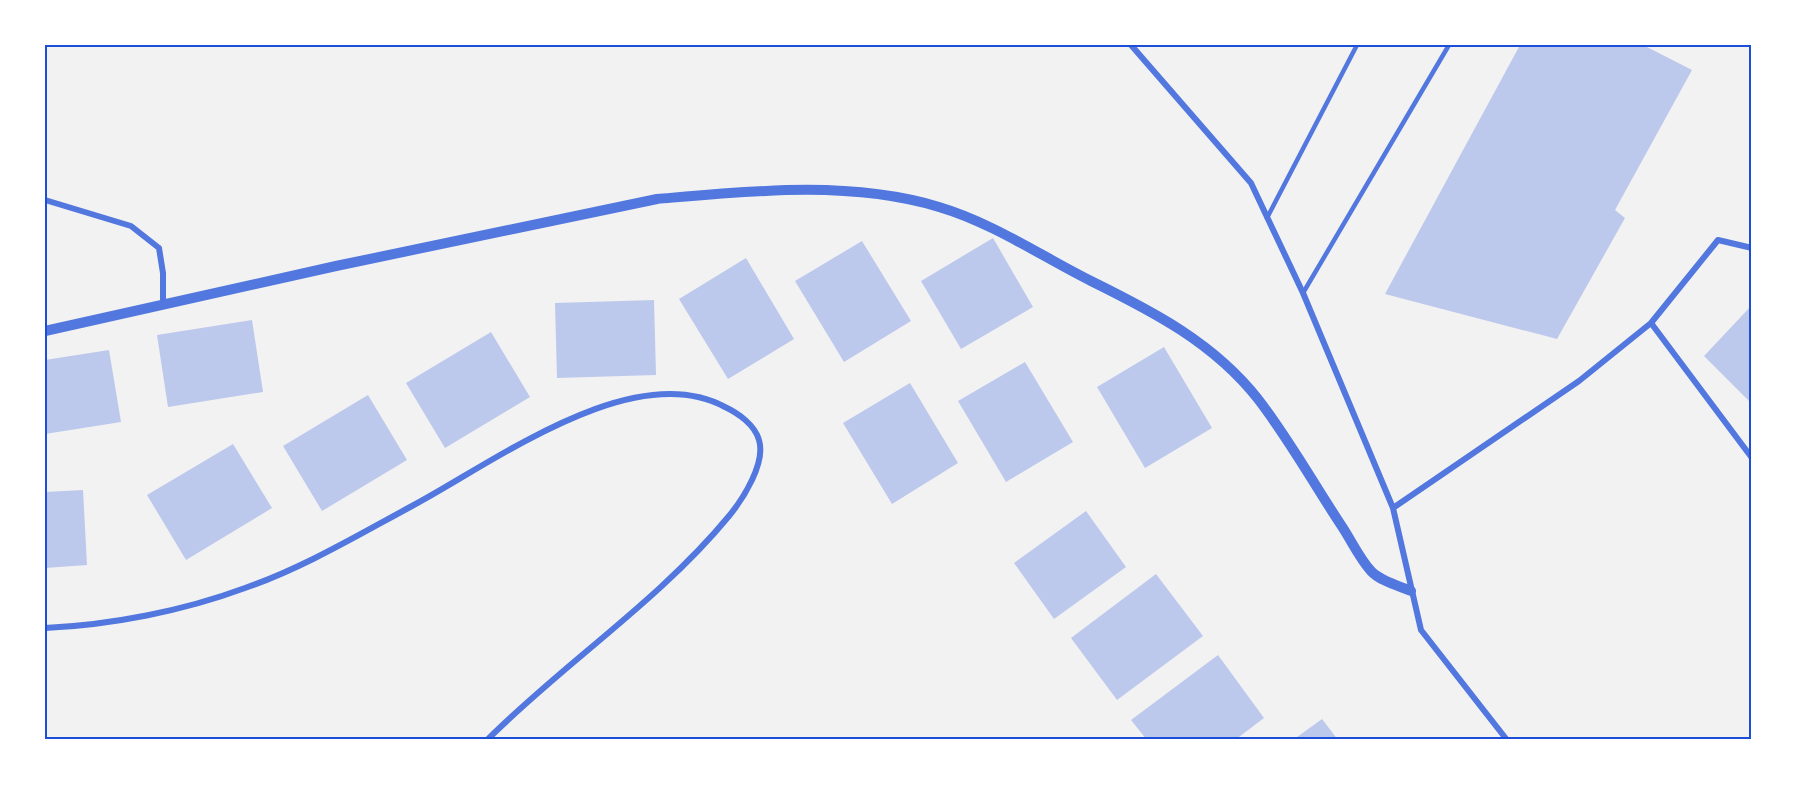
<svg xmlns="http://www.w3.org/2000/svg" width="1797" height="785" viewBox="0 0 1797 785" font-family="'PT Sans',sans-serif">
<style>
.building{fill:#bdc9ec}
.lines{fill:none;stroke-linecap:round;stroke-linejoin:round}
.service{stroke:#5277de;stroke-width:4.5}
.minor{stroke:#5277de;stroke-width:6}
.tertiary{stroke:#5277de;stroke-width:10}
.neatline{fill:none;stroke:#1d4ed8;stroke-width:2}
</style>
<rect width="100%" height="100%" fill="#f2f2f2"/>
<path class="building" d="M1520,45H1643L1692,70L1615,210L1625,218L1557,339L1385,294Z
M993,238L1033,307L961,349L921,281Z
M862,241L911,321L844,362L795,281Z
M746,258L794,339L728,379L679,299Z
M654,300L656,375L557,378L555,303Z
M1752,305V404L1704,356Z
M252,320L263,392L168,407L157,335Z
M491,332L530,397L445,448L406,383Z
M1164,347L1212,428L1145,468L1097,387Z
M109,350L121,422L45,434V360Z
M1025,362L1073,442L1006,482L958,401Z
M910,383L958,463L892,504L843,423Z
M368,395L407,460L322,511L283,446Z
M233,444L272,508L186,560L147,495Z
M83,490L87,565L45,568V492Z
M1086,511L1126,567L1054,619L1014,563Z
M1156,574L1203,636L1117,700L1071,638Z
M1218,655L1264,718L1235,740H1147L1131,720Z
M1322,719L1338,740H1293Z"/>
<g class="lines">
<path class="service" d="M1267,218L1357,45
M1303,293L1449,45"/>
<path class="minor" d="M1131,45L1251,183L1303,293L1393,508L1421,630L1507,740
M45,200L131,226L159,248L163,273V306
M1651,323L1752,458
M1393,508L1579,381L1651,323L1718,240L1752,248
M45,628C111,625 183,611 245,588C303,568 358,535 412,506C493,463 633,357 725,407C738,413 755,425 759,440C766,463 743,499 729,516C659,601 564,663 487,740"/>
<path class="tertiary" d="M45,331L336,266L657,199C749,191 850,180 939,207C993,223 1041,256 1091,281C1154,312 1214,343 1258,399C1289,439 1315,486 1343,528C1352,542 1360,559 1371,571C1380,581 1399,586 1411,591"/>
</g>
<rect width="1797" height="785" fill="none" stroke="#ffffff" stroke-width="93"/>
<rect x="46" y="46" width="1704" height="692" class="neatline"/>
</svg>
